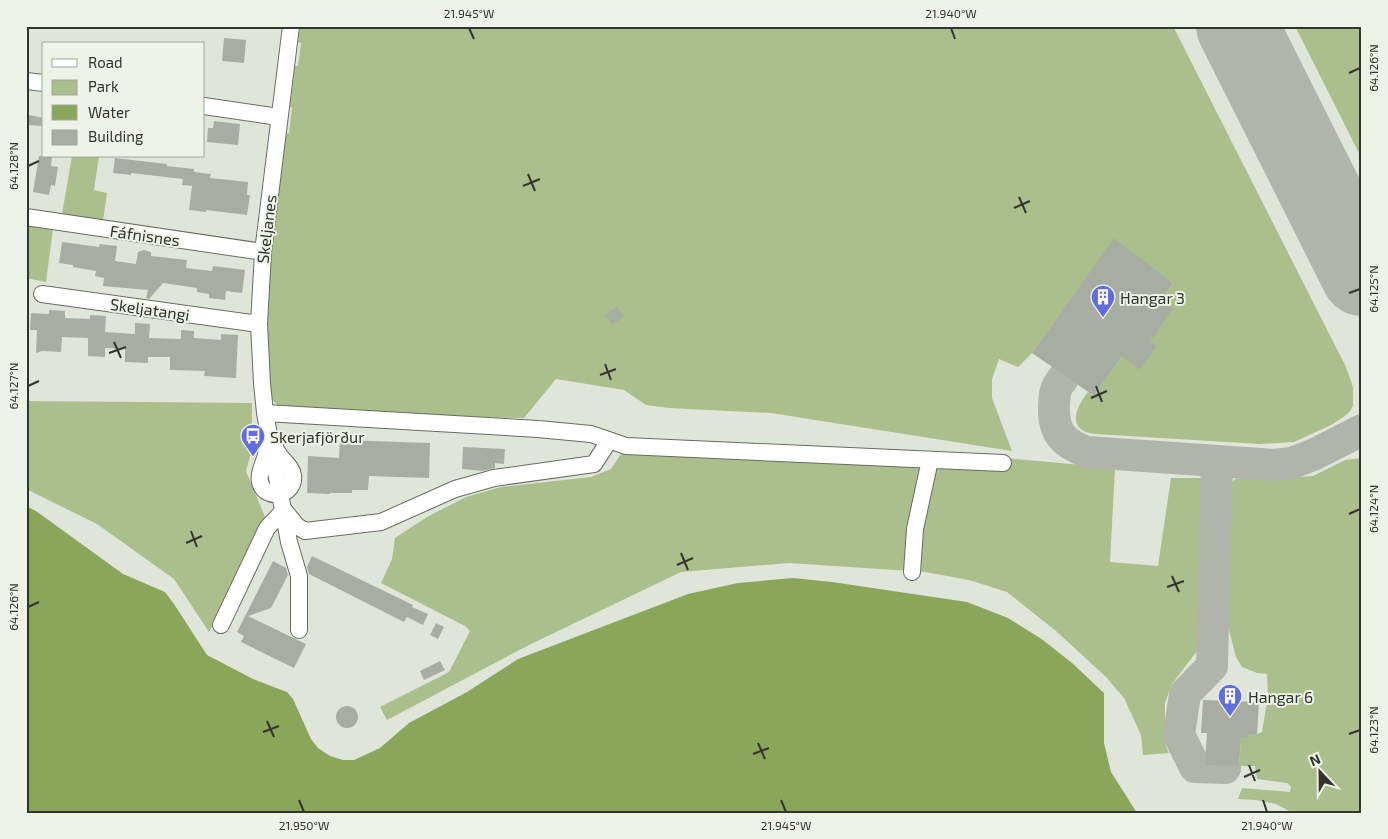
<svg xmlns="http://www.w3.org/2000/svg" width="1388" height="839" viewBox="0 0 1388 839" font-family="'Exo 2',sans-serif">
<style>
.green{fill:#abbf8c}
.water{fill:#8aa65b}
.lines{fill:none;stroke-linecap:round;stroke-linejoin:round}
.taxiway{stroke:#b0b4aa;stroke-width:32}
.runway{stroke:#b0b4aa;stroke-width:82}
.building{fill:#a8ada1}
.minor-casing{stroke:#686d62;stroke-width:18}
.minor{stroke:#fff;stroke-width:16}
.ticks{fill:none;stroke:#32342f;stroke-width:2}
.labels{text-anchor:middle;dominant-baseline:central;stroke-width:4;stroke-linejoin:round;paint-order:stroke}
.street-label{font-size:16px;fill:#32342f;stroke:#edf3e6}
.poi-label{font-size:16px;fill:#32342f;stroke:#edf3e6;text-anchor:start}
.neatline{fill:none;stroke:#32342f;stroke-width:2}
.ticks-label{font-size:12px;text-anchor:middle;fill:#32342f}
</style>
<rect width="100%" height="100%" fill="#e0e5d9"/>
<path class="green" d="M300,26H1173L1346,367L1353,387V406L1350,411L1345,416L1331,425L1294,442L1260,444L1095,434C1066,430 1075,409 1088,392L1094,396L1173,283L1114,239L1032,353L1018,367L999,359L992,379V398L1012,451L771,413L669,408L646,405L624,390L556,379L524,418L447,417L280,407L272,400L267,357L266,281L286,134L289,133L292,108L290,107L295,66H298L301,43L298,42Z
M1295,26H1362V159Z
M72,156H99L94,190L107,193L103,221L62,214Z
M26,225L53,229L46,282L26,278Z
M26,401L252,403V449L246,471L267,522L209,632L174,579L97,524L26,489Z
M629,442L1004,458L1115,468L1110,562L1158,566L1171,478H1211L1215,484L1213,622L1197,651L1172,684L1165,703V738L1166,746L1169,753L1143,755L1141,735L1124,698L1106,677L1056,631L1007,592L969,580L925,572L789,563L681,572L529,645L387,720L380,707L449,672L470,631L465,626L381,583L392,559L395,538L427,517L466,497L501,487L591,477L611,469Z
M1362,458V813H1293L1276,804L1256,800L1238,799L1242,788L1290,792L1291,787L1287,783L1257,779L1255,766H1239L1241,738H1249L1250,734H1257L1262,732L1268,696L1267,674L1257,673L1242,667L1236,657L1229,630L1228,487L1235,479L1242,478L1268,479L1313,476L1345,460Z"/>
<path class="water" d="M26,506L36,511L123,574L165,592L174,604L207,655L253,679L287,692L293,699L311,739L318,748L330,756L343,760H354L380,748L409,723L467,692L518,659L688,594L738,583L793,578L832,582L967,602L1008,618L1043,640L1072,663L1104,693V743L1111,772L1137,813H26Z"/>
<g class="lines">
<path class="taxiway" d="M1064,377C1061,381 1057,386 1056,390C1054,396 1054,404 1054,410C1054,434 1065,444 1087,452L1274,465L1292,463L1315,454L1362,430
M1217,461L1212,666L1185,694L1179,735L1195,767L1225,768"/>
<path class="runway" d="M1237,26L1362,275"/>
</g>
<path class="building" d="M224,38L246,40L244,63L222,61Z
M29,115L44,118V126L27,125Z
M214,121L240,124L238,145L207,142L208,128H213Z
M39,156H52L51,166L58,167L55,186L51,185L49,195L33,192Z
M115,158L167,164V166L194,169V172L211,174L210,178L248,182L247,195H250L247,215L206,210V212L189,210L192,186L182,185L183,179L131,173V175L113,173Z
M1114,238L1173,283L1162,299L1174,307L1150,342L1157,346L1139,370L1122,356L1094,396L1032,353Z
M62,242L99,247L100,244L117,246L115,261L136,264L138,252L144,250L151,252V256L187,260L186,268L212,271L213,266L245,270L242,293L226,291L225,300L209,298V294L197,292V288L163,283L149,299L146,298L148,290L103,286L104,278L95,276L96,271L73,267V265L59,263Z
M617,306L624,316L612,325L605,315Z
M49,310L65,311V318L90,319V315L106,316L105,332L135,334V323L150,324L149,338L181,339V330L194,331V338L221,340V334L238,335L236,378L204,376L205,371L170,370V357H148V363L125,362V349L105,348V357L88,356V338L62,337L61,352L42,351L36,353L37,330H30L31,313L49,314Z
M340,440L430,443L429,478L369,476L368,490H352V493H330V494L307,493L308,456L339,458Z
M463,447L505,449L504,464L495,463V468L483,471L462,469Z
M312,556L413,605L412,607L428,614L423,625L407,617L404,622L309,574L307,567Z
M273,561L286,568L288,575L271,608L248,616L306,644L294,668L241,642L244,636L237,632Z
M436,623L444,627L438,639L430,635Z
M440,661L445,670L424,680L420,671Z
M1203,700L1259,702L1257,734H1250L1249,738H1241L1239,766L1205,765L1207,733H1201Z
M336 717a11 11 0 1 1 22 0a11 11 0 1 1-22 0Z"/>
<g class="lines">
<defs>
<path id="minor" d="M291,26L263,252L259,324L262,383L265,413L289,542L299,576V630
M26,81L44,83
M204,106L279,117
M26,217L263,252
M42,294L259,324
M265,413L538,429L591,434L626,446L1003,463
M268,432C271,440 275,449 280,456C285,462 292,468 293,475C296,496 265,502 260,482C258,473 264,463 266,455C267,447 268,439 268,432Z
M284,510L297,526L305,531L381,522L455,489L494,478L594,464L609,441
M912,572L915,529L930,460
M221,625L267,528L284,510"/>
</defs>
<use href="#minor" class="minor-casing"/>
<use href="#minor" class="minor"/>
</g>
<path class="ticks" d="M469,28L474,39M951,28L955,39M1349,73L1360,68M28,166L39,161M528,174L535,191M523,186L540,179M1019,197L1026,213M1014,208L1030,201M1349,293L1360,289M114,342L121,358M109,353L126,347M605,364L611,380M600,375L616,369M28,386L39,381M1096,386L1102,402M1091,398L1107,391M1349,514L1360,509M191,531L197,547M186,543L202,536M681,553L688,570M677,565L693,558M1172,576L1179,592M1167,587L1184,581M28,607L39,602M267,721L274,737M263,732L279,726M1349,734L1360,730M758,743L765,759M753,754L769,748M1249,765L1255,781M1244,777L1260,770M299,800L304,812M781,800L786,812M1263,800L1267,812"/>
<defs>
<symbol id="building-pin" viewBox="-11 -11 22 30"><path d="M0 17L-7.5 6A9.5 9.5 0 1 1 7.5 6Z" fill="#616be3" stroke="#edf3e6"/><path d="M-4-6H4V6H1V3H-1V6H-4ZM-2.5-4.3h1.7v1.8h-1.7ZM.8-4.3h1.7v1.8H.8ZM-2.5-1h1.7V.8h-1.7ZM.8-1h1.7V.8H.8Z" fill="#fff"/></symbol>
<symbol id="bus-pin" viewBox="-11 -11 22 30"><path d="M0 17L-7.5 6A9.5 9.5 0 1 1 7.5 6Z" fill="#616be3" stroke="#edf3e6"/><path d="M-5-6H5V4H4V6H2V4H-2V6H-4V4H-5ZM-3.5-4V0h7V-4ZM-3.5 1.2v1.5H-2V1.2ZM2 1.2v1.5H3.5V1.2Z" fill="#fff"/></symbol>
</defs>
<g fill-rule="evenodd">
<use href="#building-pin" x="1089" y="283" width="28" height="38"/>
<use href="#bus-pin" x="239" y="422" width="28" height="38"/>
<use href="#building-pin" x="1216" y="682" width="28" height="38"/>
</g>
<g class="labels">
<g class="street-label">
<text transform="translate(266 229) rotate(-83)">Skeljanes</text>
<text transform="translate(145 235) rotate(8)">Fáfnisnes</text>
<text transform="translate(150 309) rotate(8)">Skeljatangi</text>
</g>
<g class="poi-label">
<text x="1120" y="297">Hangar 3</text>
<text x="270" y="436">Skerjafjörður</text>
<text x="1248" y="696">Hangar 6</text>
</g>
</g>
<rect width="1388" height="839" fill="none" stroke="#edf3e6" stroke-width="55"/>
<rect x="42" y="42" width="162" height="115" fill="#edf3e6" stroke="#a2a79d"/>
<rect x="52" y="59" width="25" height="8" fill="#ffffff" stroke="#a2a79d"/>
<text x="88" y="68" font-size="15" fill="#32342f">Road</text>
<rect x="52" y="80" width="25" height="15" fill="#abbf8c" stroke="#a2a79d"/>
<text x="88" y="92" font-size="15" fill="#32342f">Park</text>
<rect x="52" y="105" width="25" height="15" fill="#8aa65b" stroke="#a2a79d"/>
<text x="88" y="118" font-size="15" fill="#32342f">Water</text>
<rect x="52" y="130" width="25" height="15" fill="#a8ada1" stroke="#a2a79d"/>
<text x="88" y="142" font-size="15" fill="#32342f">Building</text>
<g transform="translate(1320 772) rotate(338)" stroke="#edf3e6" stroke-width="4" paint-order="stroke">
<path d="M0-4L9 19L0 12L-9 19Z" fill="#32342f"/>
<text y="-8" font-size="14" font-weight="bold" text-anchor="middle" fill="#32342f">N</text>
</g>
<rect x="28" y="28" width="1332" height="784" class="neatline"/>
<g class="ticks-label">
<text x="469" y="18">21.945°W</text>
<text x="951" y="18">21.940°W</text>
<text transform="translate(1374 68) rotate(-90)" y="4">64.126°N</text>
<text transform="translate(14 166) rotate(-90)" y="4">64.128°N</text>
<text transform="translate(1374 289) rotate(-90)" y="4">64.125°N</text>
<text transform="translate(14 386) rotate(-90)" y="4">64.127°N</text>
<text transform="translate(1374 509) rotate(-90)" y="4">64.124°N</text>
<text transform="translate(14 607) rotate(-90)" y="4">64.126°N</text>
<text transform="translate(1374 730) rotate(-90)" y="4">64.123°N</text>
<text x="304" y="830">21.950°W</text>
<text x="786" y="830">21.945°W</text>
<text x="1267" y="830">21.940°W</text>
</g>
</svg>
